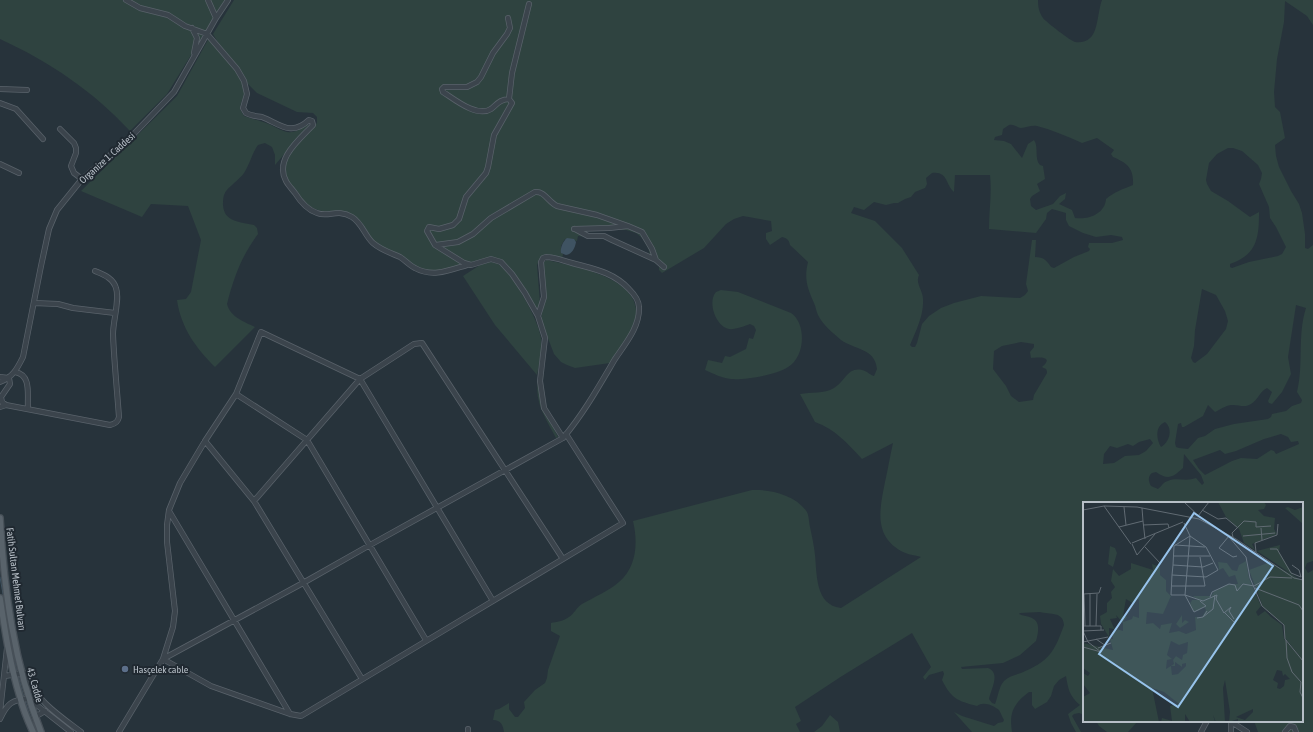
<svg xmlns="http://www.w3.org/2000/svg" width="1313" height="732" viewBox="0 0 1313 732" font-family="'Asap Condensed',sans-serif">
<style>
.green{fill:#2f4340;fill-rule:evenodd}
.water{fill:#3f5362}
.lines{fill:none;stroke-linecap:round;stroke-linejoin:round}
.stream{stroke:#3f5362;stroke-width:1}
.minor-casing{stroke:#59626a;stroke-width:6}
.major-casing{stroke:#475058;stroke-width:8}
.minor{stroke:#3b444c;stroke-width:4.5}
.major{stroke:#59636b;stroke-width:5.5}
.service-dot{fill:#5c6f8a;stroke:#202931;stroke-width:1.5}
.labels{text-anchor:middle;dominant-baseline:central;stroke-width:4;stroke-linejoin:round;paint-order:stroke}
.street-label{font-size:10px;fill:#b7bfc7;stroke:#202931}
.poi-label{font-size:10px;fill:#b7bfc7;stroke:#202931;text-anchor:start}
.inset-road{fill:none;stroke:#616b73;stroke-width:1}
.view{fill:#97c3eb;fill-opacity:0.15;stroke:#97c3eb;stroke-width:2}
.inset-edge{fill:none;stroke:#b7bfc7;stroke-width:2}
</style>
<rect width="100%" height="100%" fill="#27333b"/>
<path class="green" d="M0,0H225L167,94L130,131C93,91 50,62 0,39Z
M234,0H1038C1038,7 1039,12 1043,18C1046,22 1071,41 1075,42C1080,43 1086,42 1090,38C1098,32 1098,10 1102,0H1313V25L1307,16L1285,1L1284,22L1277,59L1274,92L1275,107L1280,112L1285,138L1275,145L1276,156L1279,167L1291,191L1299,204L1302,213L1305,234V248L1308,249L1313,245V561L1307,563L1305,568L1308,573L1313,570V732H1258L1254,721H1302V503H1084V715L1079,713L1074,714L1072,716L1081,732H1076L1071,723L1068,714L1080,705C1069,696 1068,688 1066,676L1059,680L1054,686L1051,696L1047,702L1035,709L1032,705V692H1029C1013,704 1009,713 1012,732H972L954,712L962,716L994,726L998,723L1003,722L1004,720C1002,717 1001,713 999,710C993,705 983,701 977,706C957,701 951,698 942,680L944,674L943,671L929,675L925,680L923,677L931,667L912,633L842,676L795,707L801,721L796,724L800,732H504C503,725 501,720 493,720L495,710L499,709L509,703V709L515,717H518L525,708L524,702L535,690L545,683L547,678L548,670L560,636L551,631V623C556,622 564,621 569,617C574,614 576,608 582,604C594,597 609,591 619,582C637,567 638,542 633,521L752,490C770,489 796,495 807,512C809,516 809,523 810,527C812,536 814,546 815,555C817,574 815,605 841,608L921,557C915,555 908,555 901,551C873,535 880,508 885,482C888,469 890,456 893,443L862,459C847,443 835,429 815,422L800,394C811,392 824,394 834,388C845,382 847,367 862,370C867,371 870,375 874,376L877,369C875,348 855,350 841,340C833,333 823,325 818,315C816,311 816,307 814,303C807,287 804,279 808,262L790,245C789,240 787,238 782,237L770,245L766,239V233L772,231L771,221L743,216L734,219L726,224L704,248L662,273L659,270V266L651,260L648,247L642,238L636,233L626,230H587L586,237L578,236L577,241L565,239L561,246V252L563,254L562,260L541,257L537,265L540,303L537,309L509,268C506,264 502,260 497,258C492,256 485,259 480,260C460,265 439,277 418,268C411,265 405,258 398,254C388,248 377,247 370,237C365,231 363,222 356,217C345,209 330,214 318,210C308,207 301,199 295,191C291,185 285,177 284,169C284,154 307,134 317,123V117L313,113L297,112L257,93L246,82L237,65L220,46L213,34ZM1009,125C1014,124 1016,127 1021,128C1026,128 1031,125 1037,126C1052,130 1067,136 1082,143L1097,138L1114,150L1111,154L1113,157C1127,163 1134,168 1133,185C1123,189 1114,192 1106,199C1105,214 1088,220 1075,218L1072,210L1059,204L1065,199L1066,193L1060,196L1053,204L1036,210L1031,206L1030,199L1032,196L1040,191L1037,184L1045,179L1043,166L1040,165C1034,159 1039,147 1034,140L1028,144L1022,158L1011,144L1004,141L994,140L995,137L1002,135L1003,129ZM1228,148H1233L1242,151L1258,165L1262,173L1261,179L1259,184L1269,207L1270,218L1276,227L1286,247L1282,254L1278,256L1249,262L1232,268L1230,267V264C1235,262 1240,260 1244,257C1259,247 1259,228 1259,212L1250,217L1228,201L1211,191L1207,184L1206,180L1209,163L1217,154ZM932,173C948,171 945,184 954,192L955,175H990C992,193 989,211 989,229L1036,233L1046,219L1047,213L1052,209L1066,213V220L1069,226L1083,233L1096,237L1111,235L1122,237L1123,240L1112,243H1089L1088,247L1090,249L1089,251L1074,257L1054,268L1051,267C1047,261 1044,257 1035,257L1036,240H1032L1026,284L1028,291L1025,295L1020,298L981,296L954,303L941,308L929,316L922,324L917,343L915,347H912L910,345C916,331 924,315 923,299C923,291 915,283 919,275L902,248L875,221L851,213L854,207L864,210L874,202L886,205L894,203H898L905,199L911,197L915,192L925,188L927,184L926,178ZM1202,289L1216,295L1225,311L1228,321L1226,329L1207,354L1195,363L1193,362L1191,358L1194,346L1195,330ZM1296,305L1306,308C1297,336 1304,364 1297,392L1302,400L1301,403L1292,406L1286,411L1272,414L1271,417L1268,419L1234,424L1215,429L1205,436L1198,438L1188,449L1179,448L1176,447L1175,443L1178,424L1181,423L1182,427H1184L1203,416L1208,405L1215,412C1219,410 1228,404 1233,405C1240,405 1244,408 1251,404C1258,400 1260,391 1267,388L1272,392L1268,401L1269,403L1272,404L1282,392L1291,374L1288,357ZM1021,342L1034,344V347L1030,352L1031,358C1038,357 1055,356 1042,367C1044,369 1047,367 1047,373L1034,395L1033,400L1019,402L1011,396L1006,386L993,369L994,351L1002,346ZM1165,422C1173,428 1170,442 1161,447C1156,439 1155,426 1165,422ZM1281,434L1288,437L1291,442L1298,441L1299,444L1276,454L1274,451L1271,450L1257,459L1241,458L1232,461L1205,475L1199,469L1193,460L1220,450L1225,454L1236,451L1264,439ZM1150,439L1153,443L1146,451L1139,455L1125,456L1114,463L1103,464L1104,454L1110,446L1117,448L1128,444L1133,446L1139,442ZM1184,454L1201,475L1204,483L1202,485L1196,478C1186,482 1177,477 1168,481C1163,482 1162,486 1158,489L1151,486C1148,481 1148,476 1152,473L1156,472C1168,480 1172,478 1183,468ZM1040,612C1050,615 1063,611 1064,625C1054,653 1049,661 1021,673C1015,675 1009,676 1004,681C999,686 998,697 995,704L992,703L989,699C991,689 1001,673 988,668L962,669L961,667L1003,663L1020,655L1036,641C1038,634 1041,622 1032,618C1028,616 1023,616 1019,614L1020,613Z
M209,38C221,53 245,74 244,94C243,99 240,104 240,109L244,116C251,119 259,120 266,123C284,130 288,139 307,124L309,125L275,165V155L272,147L265,143L258,145C252,153 250,164 244,173C240,179 226,189 225,193C223,196 223,202 223,205C224,222 240,222 254,225L257,228L258,234C241,257 234,277 227,304C230,317 245,322 255,327L215,367C196,348 181,328 177,300L186,299L191,292L201,240L188,206L151,204L142,217L81,191L177,96Z
M547,260C572,266 633,276 636,309C638,327 620,349 610,363L575,368L567,365L561,362L554,354L541,320L545,295L542,263Z
M489,262C493,262 497,263 501,266C514,276 539,321 541,338C543,350 539,363 537,375L495,325L463,276L480,265Z
M721,290L738,292L791,313C807,324 805,357 788,367C776,375 746,380 731,379C722,378 714,374 705,370L708,360L722,363L725,356L730,357L746,349L749,338L753,339L756,330L754,326L750,324C745,326 734,330 729,329C716,327 707,302 716,292Z
M538,382L542,405L558,437L556,438C547,421 534,402 538,382Z
M830,715L838,722L840,732H814L822,726Z
M1096,721H1138L1128,732H1107L1099,726Z"/>
<path class="water" d="M567,238L574,239L576,242C575,248 572,254 566,255L561,253C560,248 563,241 567,238Z"/>
<g class="lines">
<path class="stream" d="M0,577L17,673
M18,676L24,698
M25,701L34,728"/>
<defs>
<path id="minor" d="M126,0L140,8L168,15L185,26L207,34L237,69L244,81L247,94L243,108L246,113C251,116 256,116 262,117C280,124 291,137 309,120L312,121L313,125C300,139 274,159 286,181C288,185 292,189 295,193C300,201 308,210 317,213C329,218 337,208 352,217C362,223 365,236 373,243C381,250 391,253 400,257C405,260 409,265 415,268C433,278 450,270 467,265
M208,0L216,18
M508,18L510,28L507,34L493,53L481,77L477,82L467,87H444L442,89L443,92C454,99 477,118 491,109C497,104 501,99 509,99L512,103L494,135L488,167L486,173L466,197L459,219L453,225L439,229L429,227L427,231L435,245L464,263L471,265L491,259L501,262L512,274L525,293L538,316L545,338L540,381L544,408L563,438
M192,28L197,38L194,53
M0,89L27,90
M509,99L512,73L529,4
M0,103L16,109L43,139
M60,129L74,143L76,148V153L71,166L74,173L82,179
M0,164L19,173
M574,229L609,228L628,226L642,232L652,249L656,260
M575,229L588,236H604L612,240L656,260L664,267
M436,245L458,242L473,234L491,218L535,192C545,191 548,202 557,206L597,215L628,226
M34,303L58,304L73,308L115,313
M15,372C32,375 27,395 28,409
M0,377L9,378
M0,382C13,377 17,369 23,357L41,266L49,229L57,210L82,179L129,139L174,92L216,18L228,0
M236,394L307,440L426,640
M6,405L2,402L1,397L10,384L9,378
M0,407L6,405L110,425C115,424 118,422 119,417C117,389 114,361 113,334C113,321 120,299 116,288C113,278 104,275 95,271
M205,441L254,501L362,679
M254,501L360,379L414,344L422,343L563,559
M169,511L290,714
M493,601L360,379L261,332L236,394L205,441L180,483L169,510L167,525V542L175,611L173,627L163,659L211,686L290,714L301,716C408,651 516,588 623,523L566,434
M5,676L24,673C37,701 57,714 81,732
M0,712L7,648
M35,717L45,711
M0,719C7,704 12,699 29,699L71,732
M1230,721L1247,732
M1231,722V732
M119,732L163,659L303,583L370,545L563,438C584,413 599,386 615,359C625,344 640,327 639,307C639,300 634,294 629,289C613,272 594,269 572,263C564,261 555,257 546,257L543,258L541,262L544,297L538,316
M468,732V729
M1201,732L1207,721
M1285,732L1290,726L1294,727L1296,732"/>
<path id="major" d="M0,518C4,591 14,664 41,732
M0,598C5,631 10,665 20,697C23,709 28,721 33,732"/>
</defs>
<use href="#minor" class="minor-casing"/>
<use href="#major" class="major-casing"/>
<use href="#minor" class="minor"/>
<use href="#major" class="major"/>
</g>
<circle class="service-dot" cx="125" cy="669" r="4"/>
<g class="labels">
<g class="street-label">
<text transform="translate(107 158) rotate(-42)">Organize 1. Caddesi</text>
<text transform="translate(16 579) rotate(83)">Fatih Sultan Mehmet Bulvarı</text>
<text transform="translate(35 685) rotate(74)">43. Cadde</text>
</g>
<g class="poi-label">
<text x="133" y="669">Hasçelek cable</text>
</g>
</g>
<g transform="translate(1083 502)">
<rect width="220" height="220" fill="#27333b"/>
<path d="M135,0H181L183,3L181,7L175,8L181,14L192,16L191,27L194,32L169,42L172,48L161,41L156,27L143,15ZM205,5L212,8L220,5V22L202,6ZM197,43L196,50L210,73L174,49ZM27,44L32,46L34,51L30,65L25,62ZM163,59L166,76L178,104L173,110L175,114L182,109L188,115L199,123L201,137L218,156L202,136L201,123L180,105L166,68L187,60L220,79V220H155V217L146,220L147,210L142,178L140,186L142,220H133L130,213L132,220H107L102,212V220H78L79,216L89,219L87,204L96,202L81,190L69,186L76,220H0V195L7,191L0,182V171L5,174L7,171L0,166V141L30,148L27,137H30L29,130L35,128L26,126V135L18,122L17,114L24,110V101L29,96L28,90L32,85L28,79L30,67L36,74L48,67V61L70,68L69,62L77,65V73L83,78V89L88,94L80,112L64,110L63,122L70,121L77,127L78,123L89,121L86,131L96,129L103,132L113,128L112,115H119L123,108L121,105L115,109H110L107,102L109,98H115L110,94H127V97L131,89L145,82H155L152,73L146,75L140,66L136,68L135,60L144,61L149,68L154,69L156,63ZM43,97L51,102L53,97L56,98V116L50,114L49,117L40,120L44,115L40,114ZM33,113L40,121V129L31,126L27,117L34,116ZM88,139L96,143L105,140L104,151L100,153L99,158L93,154L90,158L91,162L83,167L84,158L89,157L84,153ZM92,160L99,165V162L103,161V164L95,172L89,173L88,164H92ZM194,168L199,169L200,174L202,172L207,177L202,178L201,184L197,187L194,186L195,181L190,178ZM170,207V210L162,218L153,215ZM99,113V121L102,118L106,120L97,126L93,122Z" fill="#2f4340" fill-rule="evenodd"/>
<path class="inset-road" d="M101,0L119,17M21,4L48,42M41,5L43,23M59,6L60,19M0,8L21,4L54,5L116,17L153,37L211,76L220,78M119,8L135,17L143,16L155,26M115,14L126,0M101,21L107,34L102,93L111,110L123,104L117,99M60,23L85,22L86,26M36,25L60,19L62,37M178,26L179,38M146,34L136,46L150,55L154,54M160,34L192,31M146,35L163,55L167,76L179,104L201,123L202,137L220,159M150,35L149,31L161,19L173,20V25L188,24M49,41L100,20M49,42L54,53L72,32M92,43L122,45M62,45L77,61M187,47H194L208,71L218,75M173,50L172,41L194,33L195,22M91,54H127M90,63L120,65L130,61M209,63L216,68L218,75M89,73L123,75L135,68L123,45L107,34L91,44L90,63L89,73L88,93H102M89,84H122L117,55M172,86L216,103L220,109M7,91V124M0,92L16,91L18,85M1,92L2,124M102,93L120,99L134,93L133,97L141,111L148,105L146,109L151,117M127,95L129,90L146,82L152,83L154,89L160,82L171,84L187,75L209,76M142,111L151,120M120,115L130,107L132,93M114,116L120,115L124,109M0,124H18V128M13,124L14,92M0,129L21,128M13,137L23,144M203,138L204,156L209,170L218,180L217,190L220,196M0,140L25,135M0,145L18,150L5,140L0,129M15,146L28,141"/>
<path class="view" d="M111,11L190,64L95,205L16,152Z"/>
<rect width="220" height="220" class="inset-edge"/>
</g>
</svg>
